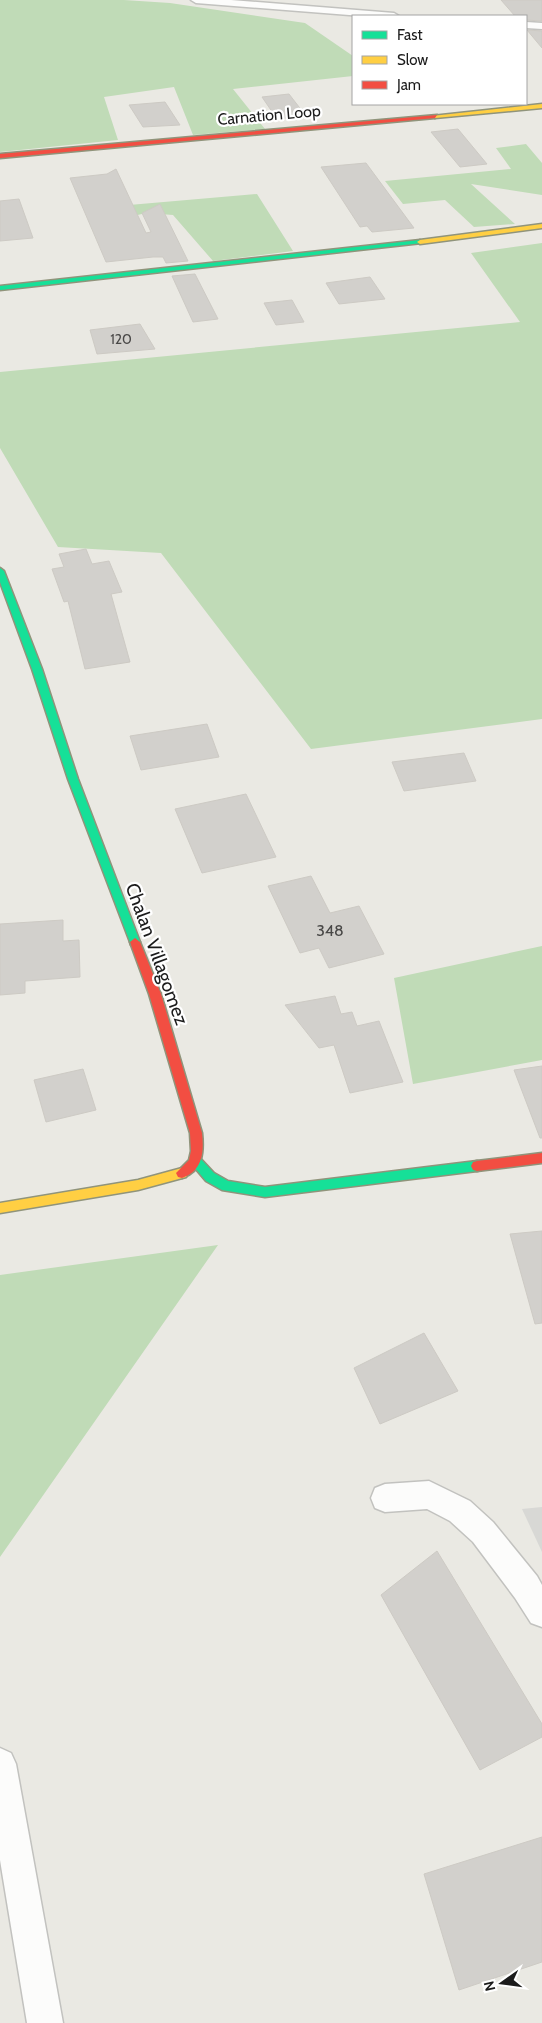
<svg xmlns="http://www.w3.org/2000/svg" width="542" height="2023" viewBox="0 0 542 2023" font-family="Cabin,sans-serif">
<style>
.forest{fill:#c0dbb7}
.parking{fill:#d8d8d5}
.building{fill:#d2d0cc;stroke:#cdcac4}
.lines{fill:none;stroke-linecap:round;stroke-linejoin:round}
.street-casing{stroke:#c2c2bf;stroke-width:3}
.fast-casing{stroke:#90947b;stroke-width:3}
.slow-casing{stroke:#90947b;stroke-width:3}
.jam-casing{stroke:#90947b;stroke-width:3}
.street{fill:#fcfcfb;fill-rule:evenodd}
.fast{fill:#16e098;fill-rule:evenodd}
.slow{fill:#ffcf43;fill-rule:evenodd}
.jam{fill:#f24e42;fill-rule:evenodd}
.labels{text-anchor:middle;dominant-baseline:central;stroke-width:4.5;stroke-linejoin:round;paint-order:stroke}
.far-number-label{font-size:14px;fill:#494847}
.far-street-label{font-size:16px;fill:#1b1b1b;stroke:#fff}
.number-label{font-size:16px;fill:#494847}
.street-label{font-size:19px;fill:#1b1b1b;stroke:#fff}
</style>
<rect width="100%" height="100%" fill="#eae9e3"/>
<path class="forest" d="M0,0H124L170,3L305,23L353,56V76L233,89L265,129L193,135L174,87L104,97L118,140L0,152Z
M526,144L542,163V195L471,184L515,224L474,227L445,200L403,204L385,181L511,169L496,148Z
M257,194L293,251L213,261L173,215L146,213L125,218L106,207Z
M542,243V719L311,749L161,553L58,547L0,448V372L520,322L471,253Z
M542,946V1060L413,1084L394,978Z
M218,1245L0,1557V1275Z"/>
<path class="parking" d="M542,1507V1552L522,1509Z"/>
<path class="building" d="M501,0H542V21L526,20V16H515Z
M527,30L542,31V48Z
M289,94L306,116L277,119L262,97Z
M165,102L180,125L143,127L129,105Z
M458,129L487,164L460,167L431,132Z
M366,163L414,228L372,232L367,226L360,227L321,167Z
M116,169L146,233L151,232L142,213L160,204L188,261L166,263L163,257H153L106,262L70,178L107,174Z
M19,199L33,238L0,241V201Z
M195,274L218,319L193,322L172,276Z
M370,277L385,299L339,304L326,283Z
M292,300L304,322L276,325L264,303Z
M140,324L155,349L97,354L90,330Z
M86,549L92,564L109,561L122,592L111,594L130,662L85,669L68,601L64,602L52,569L64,567L59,554Z
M207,724L219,757L141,770L130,736Z
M464,753L476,781L404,791L392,762Z
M246,794L276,857L202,873L175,809Z
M311,876L330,913L359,906L384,954L329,968L319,948L300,953L268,886Z
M63,920V941L79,940L80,977L25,981V993L0,995V924Z
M335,996L341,1014L352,1012L357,1026L379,1021L403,1082L350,1093L334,1045L319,1048L285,1005Z
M542,1066V1138H540L514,1070Z
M83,1069L96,1110L46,1122L34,1080Z
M542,1231V1323L535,1324L510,1234Z
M424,1333L458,1391L380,1424L354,1368Z
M437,1551L542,1724V1737L480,1770L381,1595Z
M542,1837V1962L459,1990L424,1874Z"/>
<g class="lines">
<defs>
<path id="street" d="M191,0H231L394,13L399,16H362L196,3Z
M526,22L542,23V29L526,28Z
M429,1481L470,1501L493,1522L537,1576L542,1585V1627L531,1623L515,1598L473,1542L450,1521L427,1509L385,1512L375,1508L371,1498L375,1488L385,1484Z
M0,1748L11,1753L16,1764L63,2023H27L0,1860Z"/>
<path id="fast" d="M420,240L422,241V243L0,290V286Z
M0,568L4,571L42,669L78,779L140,942L139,945H131L130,942L68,779L32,669L0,582Z
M195,1156L199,1157L214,1173L228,1181L265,1187L477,1161L481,1162L483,1166L481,1170L477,1171L265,1197L222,1190L206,1181L189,1161L191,1157Z"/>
<path id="slow" d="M542,104V108L435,118L432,116Z
M542,224V228L420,244L417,242L420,240Z
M182,1168L186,1169L188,1173L186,1177L138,1190L0,1213V1203L138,1180Z"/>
<path id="jam" d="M437,115L435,118L0,158V154Z
M135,938L140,942L161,994L202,1133C204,1152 203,1171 182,1178L178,1177L176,1173L189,1160L191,1151L190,1133L149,994L130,942Z
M542,1153V1163L477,1171L473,1170L471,1166L473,1162L477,1161Z"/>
</defs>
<use href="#street" class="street-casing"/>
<use href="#fast" class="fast-casing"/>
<use href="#slow" class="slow-casing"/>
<use href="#jam" class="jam-casing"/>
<use href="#street" class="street"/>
<use href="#fast" class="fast"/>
<use href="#slow" class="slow"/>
<use href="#jam" class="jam"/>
</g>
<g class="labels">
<g class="far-number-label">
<text x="121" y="339">120</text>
</g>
<g class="far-street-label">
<text transform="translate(269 115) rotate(-5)">Carnation Loop</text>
</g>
<g class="number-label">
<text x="330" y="930">348</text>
</g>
<g class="street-label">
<text transform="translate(157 954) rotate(70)">Chalan Villagomez</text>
</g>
</g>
<rect x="352" y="15" width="175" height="90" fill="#ffffff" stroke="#a4a4a4"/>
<rect x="362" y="31" width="25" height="8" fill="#16e098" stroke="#a4a4a4"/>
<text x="397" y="40" font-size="15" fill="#1b1b1b">Fast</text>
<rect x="362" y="56" width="25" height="8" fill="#ffcf43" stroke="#a4a4a4"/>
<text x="397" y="65" font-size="15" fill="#1b1b1b">Slow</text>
<rect x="362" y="81" width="25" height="8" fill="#f24e42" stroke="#a4a4a4"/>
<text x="397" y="90" font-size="15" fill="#1b1b1b">Jam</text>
<g transform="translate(502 1983) rotate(256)" stroke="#ffffff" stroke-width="4" paint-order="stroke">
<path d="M0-4L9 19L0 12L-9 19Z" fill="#1b1b1b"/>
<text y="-8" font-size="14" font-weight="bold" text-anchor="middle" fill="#1b1b1b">N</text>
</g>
</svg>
